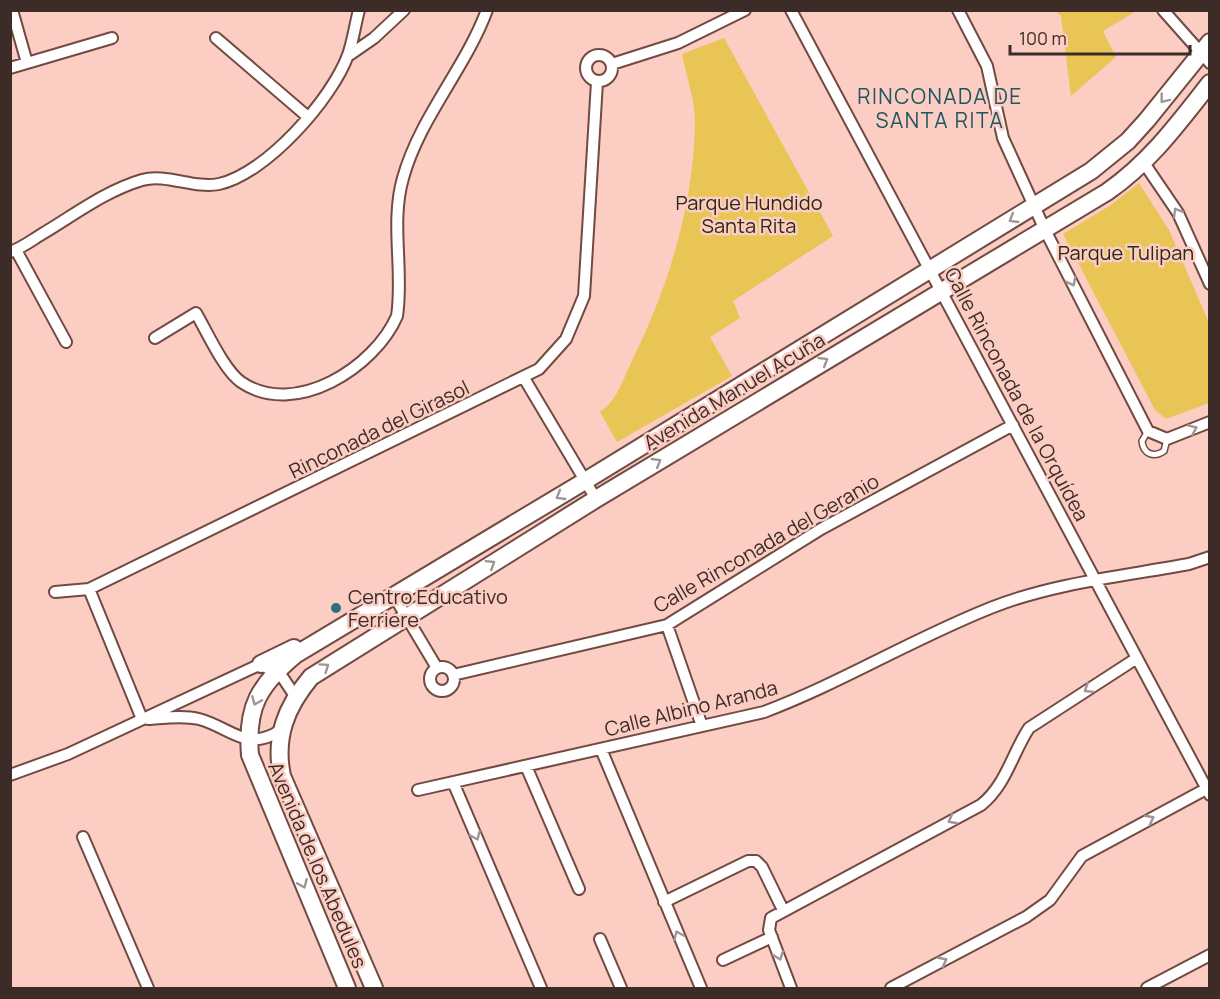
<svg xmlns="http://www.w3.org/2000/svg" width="1220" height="999" viewBox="0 0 1220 999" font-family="Manrope,sans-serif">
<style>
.green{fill:#e8c554}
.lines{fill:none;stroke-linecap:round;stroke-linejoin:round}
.lane-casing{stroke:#714a42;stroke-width:8}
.street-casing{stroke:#714a42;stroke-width:14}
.secondary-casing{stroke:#714a42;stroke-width:20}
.lane{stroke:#fff;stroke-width:5}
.street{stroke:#fff;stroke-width:10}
.secondary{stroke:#fff;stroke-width:16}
.oneway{stroke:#9e9594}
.poi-dot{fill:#29707d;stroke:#fbcdc3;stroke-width:2}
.labels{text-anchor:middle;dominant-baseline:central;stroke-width:5;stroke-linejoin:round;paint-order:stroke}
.park-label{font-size:20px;fill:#2f2813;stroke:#fbcdc3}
.street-label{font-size:20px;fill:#3d2b28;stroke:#fbcdc3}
.poi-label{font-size:20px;fill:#3d2b28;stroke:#fbcdc3;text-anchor:start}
.neighbourhood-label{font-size:21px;letter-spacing:1.5px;fill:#1d5560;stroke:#fbcdc3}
</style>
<rect width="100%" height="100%" fill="#fbcdc3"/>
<path class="green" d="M1056,11H1136L1103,31L1116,57L1071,96L1061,16Z
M724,38L833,236L733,301L740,318L710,337L732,376L617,442L600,412C617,400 622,382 631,363C668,288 694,206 695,122C695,100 686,75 682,54Z
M1139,183L1169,230L1209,323V403L1166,419L1155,410L1063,234L1111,205Z"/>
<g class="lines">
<defs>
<path id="lane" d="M1148,431L1142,441C1143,454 1154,458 1164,451L1167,439"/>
<path id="street" d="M12,10L27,63
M791,10L1210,795
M958,10L987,66L1003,138L1045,230L1148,431L1167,439L1210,422
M1163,10L1210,63
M216,38L308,117
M586 68a13 13 0 1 1 26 0a13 13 0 1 1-26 0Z
M348,56L374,38L404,10
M612,64L678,43L745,10
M10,68L112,38
M1144,163L1178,213L1210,284
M16,250L66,342
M10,252C22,248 32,240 42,234C74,215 105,191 142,180C166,173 194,189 219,184C266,174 332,99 348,55C353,41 355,25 359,10
M155,338L196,313C207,332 224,370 241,382C295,419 375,367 397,316C404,271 390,223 403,178C420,117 465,69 487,10
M524,378L596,499
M89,589L142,719
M55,592L89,589L539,369L566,339L584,296L597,82
M394,596L437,668
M667,625L702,726
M430 679a12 12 0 1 1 24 0a12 12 0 1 1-24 0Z
M453,675L667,625L821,529L1013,425
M148,719C164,718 183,715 199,719C232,728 246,753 281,730
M601,749L701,988
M526,766L579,889
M10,775L68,754L261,664L283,678L295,696
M453,782L541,988
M418,790L764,712C843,682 914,638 993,607C1054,583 1124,576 1189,564L1210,557
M83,837L148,988
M664,902L748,861H756L762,867L783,910
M600,939L621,988
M723,960L772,937
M791,988L769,930L771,918L981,805C1006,785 1012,754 1029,728L1137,658
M891,988L1026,917L1050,900L1082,856L1206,789
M1147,988L1210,955"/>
<path id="secondary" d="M261,664L294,648
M347,988L250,755C246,707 259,685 295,655L585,481L1091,171L1128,141L1147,120L1210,42
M374,988L282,776C274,737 286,707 311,677L596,499L1107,192C1149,163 1178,124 1210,83"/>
</defs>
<use href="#lane" class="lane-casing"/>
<use href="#street" class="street-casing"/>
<use href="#secondary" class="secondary-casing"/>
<use href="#lane" class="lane"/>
<use href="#street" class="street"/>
<use href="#secondary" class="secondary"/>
</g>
<defs><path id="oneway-chevron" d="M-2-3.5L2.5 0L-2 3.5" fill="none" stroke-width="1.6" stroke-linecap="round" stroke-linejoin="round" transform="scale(1.5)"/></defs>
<g class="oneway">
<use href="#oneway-chevron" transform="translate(1164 99) rotate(128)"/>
<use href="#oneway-chevron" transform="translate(1177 212) rotate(-121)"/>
<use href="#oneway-chevron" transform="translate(1013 219) rotate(149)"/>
<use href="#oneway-chevron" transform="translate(1072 282) rotate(63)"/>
<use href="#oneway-chevron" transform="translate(824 361) rotate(-31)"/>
<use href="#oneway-chevron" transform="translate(1193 429) rotate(-23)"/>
<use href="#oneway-chevron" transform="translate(657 462) rotate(-31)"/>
<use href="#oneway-chevron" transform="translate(560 496) rotate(149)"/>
<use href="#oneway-chevron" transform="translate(491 564) rotate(-32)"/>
<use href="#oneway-chevron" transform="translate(325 667) rotate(-35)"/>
<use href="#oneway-chevron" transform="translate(1088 689) rotate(148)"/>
<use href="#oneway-chevron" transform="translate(256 701) rotate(113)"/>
<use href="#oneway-chevron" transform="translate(1150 819) rotate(-28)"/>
<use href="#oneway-chevron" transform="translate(952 820) rotate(152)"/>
<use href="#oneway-chevron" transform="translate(476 836) rotate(67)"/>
<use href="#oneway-chevron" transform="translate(303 884) rotate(67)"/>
<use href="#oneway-chevron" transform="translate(678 935) rotate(-113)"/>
<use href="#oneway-chevron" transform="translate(779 956) rotate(69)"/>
<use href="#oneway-chevron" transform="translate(943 961) rotate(-28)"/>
</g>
<circle class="poi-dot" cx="336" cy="608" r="6"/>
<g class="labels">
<g class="park-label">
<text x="749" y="202">Parque Hundido<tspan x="749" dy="23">Santa Rita</tspan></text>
<text x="1126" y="252">Parque Tulipan</text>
</g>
<g class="street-label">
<text transform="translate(734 391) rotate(-31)">Avenida Manuel Acuña</text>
<text transform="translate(1017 394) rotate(62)">Calle Rinconada de la Orquídea</text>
<text transform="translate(379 429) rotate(-26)">Rinconada del Girasol</text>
<text transform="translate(766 543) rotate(-30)">Calle Rinconada del Geranio</text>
<text transform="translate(691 708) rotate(-14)">Calle Albino Aranda</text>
<text transform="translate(318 865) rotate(67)">Avenida de los Abedules</text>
</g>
<g class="poi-label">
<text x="348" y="596">Centro Educativo<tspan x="348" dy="23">Ferriere</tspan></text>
</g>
<g class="neighbourhood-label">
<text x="940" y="96">RINCONADA DE<tspan x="940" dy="24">SANTA RITA</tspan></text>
</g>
</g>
<rect width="1220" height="999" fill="none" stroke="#3d2b28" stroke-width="24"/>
<path d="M1010 45v9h180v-9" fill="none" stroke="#3d2b28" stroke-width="3"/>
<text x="1019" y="45" font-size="18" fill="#3d2b28" stroke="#fbcdc3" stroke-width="4.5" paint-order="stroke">100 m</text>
</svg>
